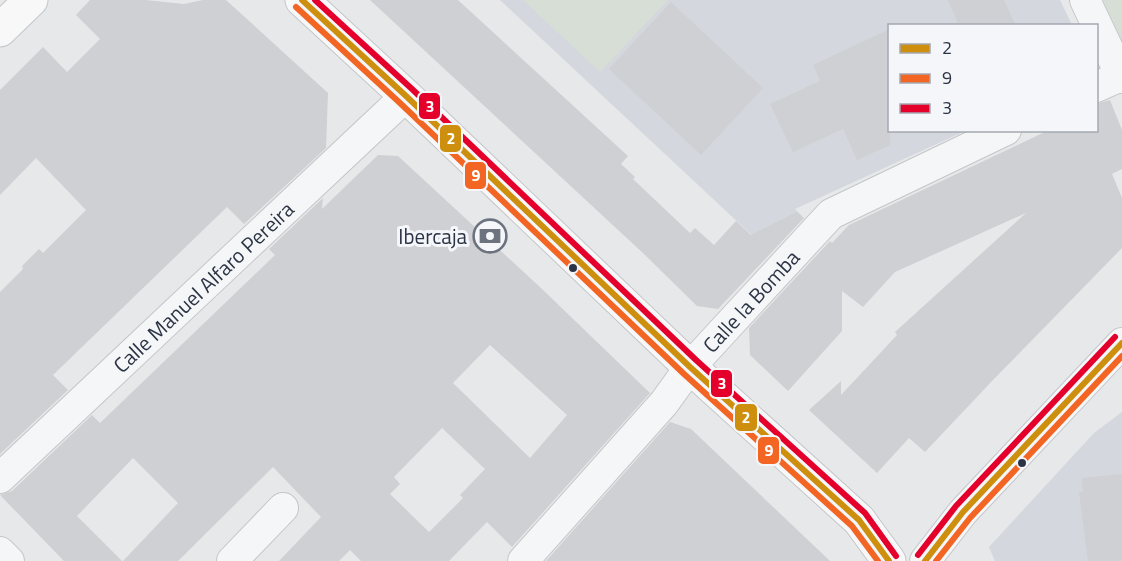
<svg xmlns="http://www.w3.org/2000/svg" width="1122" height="561" viewBox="0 0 1122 561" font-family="'Titillium Web',sans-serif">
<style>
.built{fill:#d4d7dd}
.green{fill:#d6ded6}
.building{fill:#ced0d3;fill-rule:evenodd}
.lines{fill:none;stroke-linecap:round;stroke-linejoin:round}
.street-casing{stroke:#c4c6c8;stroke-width:32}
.secondary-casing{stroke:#c4c6c8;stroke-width:35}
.street{stroke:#f5f6f7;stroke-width:30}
.secondary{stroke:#f8f8f8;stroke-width:33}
.bus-1-casing{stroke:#f4f6f9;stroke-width:10}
.bus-2-casing{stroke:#f4f6f9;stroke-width:10}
.bus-3-casing{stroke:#f4f6f9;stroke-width:10}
.bus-1{stroke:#ce8f0e;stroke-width:6}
.bus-2{stroke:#f26522;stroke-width:6}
.bus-3{stroke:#e4002b;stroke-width:6}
.bus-dot{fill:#2b3445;stroke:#f4f6f9;stroke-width:2}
.labels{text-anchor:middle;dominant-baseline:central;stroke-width:6;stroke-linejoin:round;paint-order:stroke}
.poi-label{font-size:21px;fill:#2b3445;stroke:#f4f6f9;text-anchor:end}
.street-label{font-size:21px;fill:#2b3445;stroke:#f4f6f9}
.line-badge{stroke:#f4f6f9;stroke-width:2}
.badge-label{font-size:16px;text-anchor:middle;font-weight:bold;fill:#fff}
</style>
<rect width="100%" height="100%" fill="#e6e8ea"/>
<path class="built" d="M500,0H1060L1072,25L890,26V130L965,131L795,209L802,216L770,252Z
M1122,412V561H995L989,547L1094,433Z"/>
<path class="green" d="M523,0H668L600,72Z
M1103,0H1122V41Z"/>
<path class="building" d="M90,0H146L184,4L203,0H226L328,93L326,148L244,224L227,207L53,375L68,390L0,454V292L23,269L22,266L39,249L43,253L86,210L36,158L0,195V90L43,47L67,72L100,39L76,15Z
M370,0H458L628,156L621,164L635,177L633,179L690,233L695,228L714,245L736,221L751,235L797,212L804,218L718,309L697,306L644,254Z
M948,0H1004L1016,26H959Z
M671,2L763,88L701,155L609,69Z
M890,29V145L857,160L843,129L793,152L770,104L820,81L813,65Z
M1110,100L1122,130V169L1112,174L1122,198V248L993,380L925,452L909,438L877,473L809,410L841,381V395L897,335L895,332L1026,213L895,272L863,307L842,291V331L788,391L750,355L749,328L830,241L832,243L849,225L1049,130H1096V104Z
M378,155L398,156L542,289L650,393L512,547L487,522L449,561H361L350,550L339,561H279L321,517L273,467L178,561H123L178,503L133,458L77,516L122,561H64L0,495L12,491L92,415L100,423L275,255L269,249L323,198L322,209ZM490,345L567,415L530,458L453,383ZM442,428L485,469L460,495L463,498L429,532L390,494L400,484L394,477Z
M670,422L691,429L830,561H546Z
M1122,474V561H1088L1079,492H1083L1082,478Z"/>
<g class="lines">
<defs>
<g id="street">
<path d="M1085,0L1122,78"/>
<path d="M1096,87L1121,76"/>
<path id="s1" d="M0,478L406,96"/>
<path d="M0,552L9,561"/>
<path d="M232,561L283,508"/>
<path id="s2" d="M523,561L664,403L690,367L723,331L831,214L1006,130"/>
<path d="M925,561L963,512L1122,343"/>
</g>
<path id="secondary" d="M302,0L406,96L690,367L859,520L889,561
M0,30L31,0"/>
</defs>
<use href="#street" class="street-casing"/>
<use href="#secondary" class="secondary-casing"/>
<use href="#street" class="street"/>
<use href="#secondary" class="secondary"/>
<defs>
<path id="bus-1" d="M302,0L406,96L690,367L859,520L889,561
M925,561L963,512L1122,343"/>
<path id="bus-2" d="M296,7L400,103L684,374L852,526L878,561
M936,561L970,518L1122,356"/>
<path id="bus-3" d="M315,0L412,89L696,360L865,513L896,556
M918,555L956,506L1115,337"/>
</defs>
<use href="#bus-1" class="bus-1-casing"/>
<use href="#bus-2" class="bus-2-casing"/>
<use href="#bus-3" class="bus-3-casing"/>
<use href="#bus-1" class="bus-1"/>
<use href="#bus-2" class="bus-2"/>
<use href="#bus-3" class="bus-3"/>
</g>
<defs>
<symbol id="bank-ring" viewBox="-11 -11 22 22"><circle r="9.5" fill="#f4f6f9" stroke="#6c737f" stroke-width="1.5"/><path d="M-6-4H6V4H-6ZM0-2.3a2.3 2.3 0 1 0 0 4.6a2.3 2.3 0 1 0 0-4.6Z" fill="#6c737f"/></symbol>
</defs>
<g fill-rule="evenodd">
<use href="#bank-ring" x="471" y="217" width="38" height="38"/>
</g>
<g class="bus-dot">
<circle cx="573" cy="268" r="5"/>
<circle cx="1022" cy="463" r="5"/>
</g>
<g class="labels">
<g class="poi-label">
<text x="467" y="236">Ibercaja</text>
</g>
<g class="street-label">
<text stroke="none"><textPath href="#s1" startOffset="279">Calle Manuel Alfaro Pereira</textPath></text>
<text stroke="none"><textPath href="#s2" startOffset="346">Calle la Bomba</textPath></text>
</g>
</g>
<g class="line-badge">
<rect x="418" y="92" width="23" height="28" rx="6" fill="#e4002b"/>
<rect x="439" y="124" width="23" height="29" rx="6" fill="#ce8f0e"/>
<rect x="464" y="161" width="23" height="29" rx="6" fill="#f26522"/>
<rect x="710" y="369" width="23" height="29" rx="6" fill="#e4002b"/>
<rect x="734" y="403" width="24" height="29" rx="6" fill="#ce8f0e"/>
<rect x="757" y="436" width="23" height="29" rx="6" fill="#f26522"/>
</g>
<g class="badge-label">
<text x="430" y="112">3</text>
<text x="451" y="144">2</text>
<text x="476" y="181">9</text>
<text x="722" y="389">3</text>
<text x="746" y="423">2</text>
<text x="769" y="456">9</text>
</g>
<rect x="888" y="24" width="210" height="108" fill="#f4f6f9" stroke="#a4a8b1" stroke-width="1.5"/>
<rect x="900" y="44" width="30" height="9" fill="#ce8f0e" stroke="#a4a8b1" stroke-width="1.5"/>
<text x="942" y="54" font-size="18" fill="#2b3445">2</text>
<rect x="900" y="74" width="30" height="9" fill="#f26522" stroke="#a4a8b1" stroke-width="1.5"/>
<text x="942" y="84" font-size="18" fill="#2b3445">9</text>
<rect x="900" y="104" width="30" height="9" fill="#e4002b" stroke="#a4a8b1" stroke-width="1.5"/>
<text x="942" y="114" font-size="18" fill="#2b3445">3</text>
</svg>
